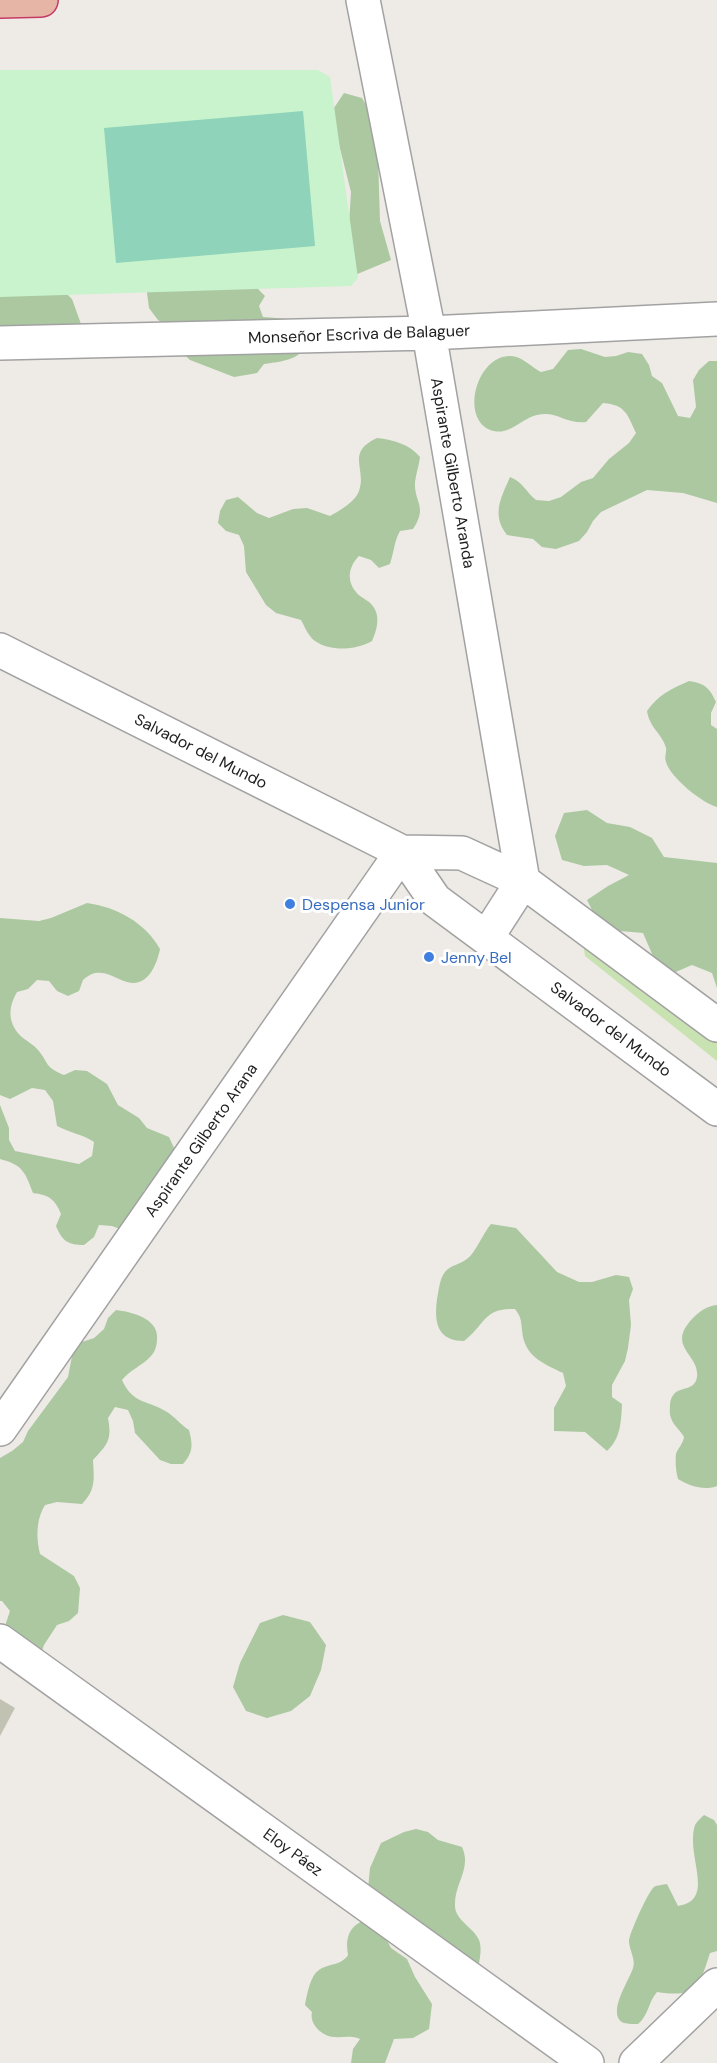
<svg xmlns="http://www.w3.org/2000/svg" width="717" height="2063" viewBox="0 0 717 2063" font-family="'DM Sans',sans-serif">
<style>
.construction{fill:#c1c2b2}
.grass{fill:#c9e2b2}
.forest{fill:#abc8a0}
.park{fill:#c8f3cc}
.pitch{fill:#8ed3ba}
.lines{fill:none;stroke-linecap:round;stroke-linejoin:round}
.minor-casing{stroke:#a2a2a2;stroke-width:36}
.trunk-casing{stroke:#c53a67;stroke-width:36}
.minor{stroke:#fff;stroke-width:33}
.trunk{stroke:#e6b5a6;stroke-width:33}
.shop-dot{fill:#3f7fe0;stroke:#fff;stroke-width:2}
.labels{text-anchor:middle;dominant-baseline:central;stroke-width:6;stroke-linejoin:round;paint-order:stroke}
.street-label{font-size:16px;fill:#1e1e1e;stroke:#fff}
.shop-label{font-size:16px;fill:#366cbe;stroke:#fff;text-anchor:start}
</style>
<rect width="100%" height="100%" fill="#eeebe6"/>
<path class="construction" d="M0,1699L15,1708L0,1736Z"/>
<path class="grass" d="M583,943L717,1032V1061L585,956Z"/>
<path class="forest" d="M344,93L362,98L373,117L378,158L380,221L391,260L355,275L347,257L351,192L335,129L334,108Z
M149,281L257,288L265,296L259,306L263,317L290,319L312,332C308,358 287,361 264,364L257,373L234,377L190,360L180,351L169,327L158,320L149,308L147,293Z
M0,288L63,290L72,299L81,324C78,330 76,340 72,346C61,363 17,359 0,354Z
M581,349L605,357L616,356L628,352L642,354L649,365L652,376L662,383L678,416L690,418L696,407L693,380L699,370L709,361H717V503L683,493L647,490L601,512L593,521L587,532L579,541L556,549L542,547L533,539L507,535C491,515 501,498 510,477C524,483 525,491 536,500L549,501L561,497L581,482L593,478L609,459L629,443L636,433C627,414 626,405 603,403L586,422C565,424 556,410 537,415C523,418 509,435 494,431C459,423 475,357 509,356C521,355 531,367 541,372L553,369L568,350Z
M377,438C394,440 409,444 420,457C419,465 416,474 415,482C414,503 428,506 413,529L400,531C394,542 394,552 390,564L379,568L371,560L359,556C347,568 346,584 360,596C364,599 369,601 372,605C381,615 377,630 372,641C356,650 331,652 315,641C308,636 305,627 301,620L276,613L266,605L246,572L244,546L239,535L226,531L218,523L220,511L226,500L238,497L257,513L269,518L293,509L307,508L330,516C339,511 355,502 359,491C367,468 345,453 377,438Z
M689,681C704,683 710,688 716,702L711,713V725L717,729V807C702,803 670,777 666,762C664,757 667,752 666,748C662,733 650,729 647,711C658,695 671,689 689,681Z
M587,810L607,823L630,827L652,838L664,857L717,863V988L712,973L692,965L671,974L653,956L643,933L620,931L598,922L587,900L608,886L629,875L607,865L584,866L562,860L555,836L564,813Z
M87,903C116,907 145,922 160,949C157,964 148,988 127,982C117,979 107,971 95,973C91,974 86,977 83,980L79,991L68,996L57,991L49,981L37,980L28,989L17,992C7,1009 8,1025 23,1038C28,1042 34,1045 38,1050C50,1064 43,1066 64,1075L75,1070L87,1071L107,1084L118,1105L139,1118L147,1128L169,1137L174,1148L176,1161L164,1180L150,1183L143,1192L145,1203L123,1230L112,1226L99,1225L94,1237L84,1245C68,1245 62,1241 56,1226L61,1214C55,1199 49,1195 33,1193C25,1172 23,1165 0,1159V1105L9,1128V1140L15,1151L79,1164L92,1156L94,1142C82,1134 70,1133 57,1126L53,1101L45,1090L32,1088L10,1099L0,1095V918L39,921L51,918Z
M491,1224L516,1228L557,1272L579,1282H592L616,1275L629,1277L633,1289L629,1300L631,1325L628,1348L625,1361L612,1385V1397L622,1404C621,1422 621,1438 607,1451L585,1432L554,1431V1408L566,1386L563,1373C542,1363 524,1356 522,1330C521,1320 521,1317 515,1309C483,1308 486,1324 464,1341C437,1341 434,1322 437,1299C439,1290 439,1280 445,1272C450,1265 462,1264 468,1258C475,1253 484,1232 491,1224Z
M717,1305V1486C705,1491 689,1486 678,1479C676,1472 675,1462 676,1454C678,1448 683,1444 684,1437C680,1430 673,1425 671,1418C669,1413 670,1409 670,1404C673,1382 694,1395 697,1377C700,1354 665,1347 693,1318C700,1311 707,1306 717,1305Z
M116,1310C133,1312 159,1319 157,1339C157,1345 155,1352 151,1356C142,1366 131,1369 122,1380C133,1405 149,1400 167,1412C175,1417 181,1425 189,1430C193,1445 193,1453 183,1464H171L160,1460L135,1433L133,1421L128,1410L115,1407L108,1418C112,1440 108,1444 93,1460C94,1479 96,1490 82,1504L57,1502L45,1505C36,1520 36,1537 40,1554L74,1576L80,1588L78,1613L69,1621L57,1625L44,1645L40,1657L2,1635L10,1611L2,1601H0V1458L12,1451L23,1442L28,1431L68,1377L73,1351L82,1342L94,1338L104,1329L108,1318Z
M283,1615L310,1622L326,1645L321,1670L310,1696L291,1711L267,1718L246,1711L233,1687L240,1663L260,1623Z
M704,1815L714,1820L717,1825V1951L710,1953C699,1987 697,1998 657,1992C648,2002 649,2015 638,2024C634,2024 628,2024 624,2023C605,2015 630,1979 633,1968C636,1959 629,1950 629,1941C629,1934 648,1892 654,1887C657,1885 663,1885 667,1884L678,1906C717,1900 685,1856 695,1825C697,1821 701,1818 704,1815Z
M416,1829L428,1832L438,1840L462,1847C472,1869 454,1883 455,1906C455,1920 474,1928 479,1940C482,1948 480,1956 479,1964L469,1970L419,1930L415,1918L403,1917L379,1925L391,1948L407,1959L415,1977L432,2004L429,2029L413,2038L394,2039L385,2063H351L353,2049L360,2039C350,2035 345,2038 335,2037C322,2037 309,2024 312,2012L305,2005C307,1995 310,1976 319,1970C329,1963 341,1966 348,1955C345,1939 349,1924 367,1920L366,1908L370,1868L381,1843L404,1832Z"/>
<path class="park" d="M0,70H318L330,77L358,278L351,286L0,297Z"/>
<path class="pitch" d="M303,111L315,246L116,263L104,128Z"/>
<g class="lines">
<defs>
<path id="minor" d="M363,0L429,333L523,881L487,937
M0,343L429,333L717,319
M0,650L402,852L462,853L523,881L717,1025
M402,852L435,900L717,1109
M0,1429L402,852
M0,1641L587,2063
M636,2063L717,1985"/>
<path id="trunk" d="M0,1L41,0"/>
</defs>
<use href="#minor" class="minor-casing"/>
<use href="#trunk" class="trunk-casing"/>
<use href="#minor" class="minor"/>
<use href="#trunk" class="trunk"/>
</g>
<g class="shop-dot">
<circle cx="290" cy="904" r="6"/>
<circle cx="429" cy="957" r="6"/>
</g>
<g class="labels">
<g class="street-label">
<text transform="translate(359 334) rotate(-2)">Monseñor Escriva de Balaguer</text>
<text transform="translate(453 473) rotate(80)">Aspirante Gilberto Aranda</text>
<text transform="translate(201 751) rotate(27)">Salvador del Mundo</text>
<text transform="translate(611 1029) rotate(37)">Salvador del Mundo</text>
<text transform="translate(201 1140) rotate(-55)">Aspirante Gilberto Arana</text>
<text transform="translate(293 1852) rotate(36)">Eloy Páez</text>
</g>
<g class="shop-label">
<text x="302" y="904">Despensa Junior</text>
<text x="441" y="957">Jenny Bel</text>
</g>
</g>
</svg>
